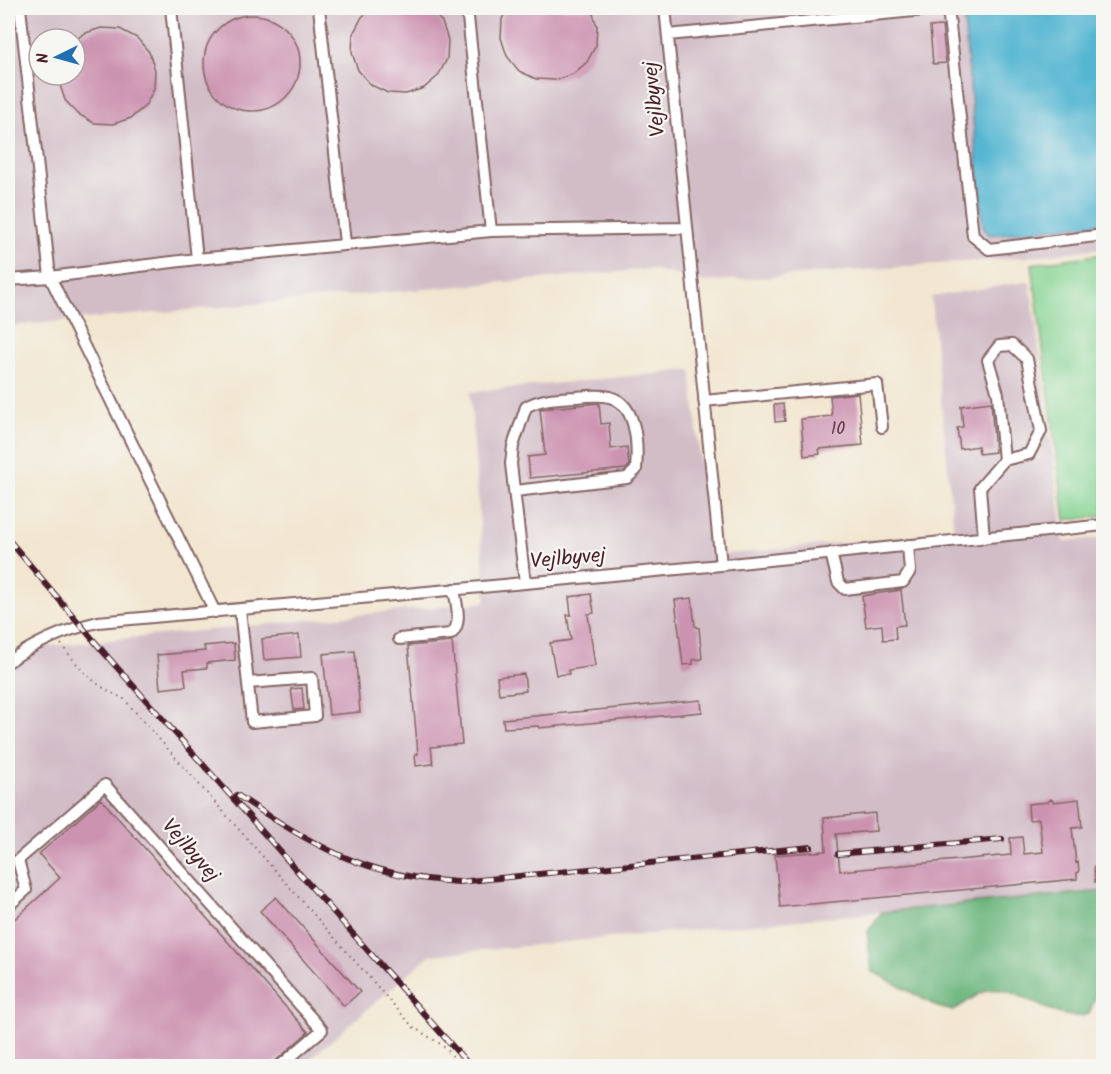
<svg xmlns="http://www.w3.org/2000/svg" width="1111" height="1074" viewBox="0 0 1111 1074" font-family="Kalam,sans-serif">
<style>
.industrial{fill:#d2bdc7;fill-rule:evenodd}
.green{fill:#86d493;stroke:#687a5f;stroke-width:1.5}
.forest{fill:#6cb67d;stroke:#5b6a54;stroke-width:1.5}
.water{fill:#54b6d2;stroke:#4f6a7e;stroke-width:1.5}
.building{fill:#cc93b1}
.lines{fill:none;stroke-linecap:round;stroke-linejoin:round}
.minor-casing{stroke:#856565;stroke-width:14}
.path{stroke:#856565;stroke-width:2;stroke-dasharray:1.5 4.5;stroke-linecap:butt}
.minor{stroke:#fff;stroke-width:10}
.rail-casing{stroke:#4a1f2b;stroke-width:6}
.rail{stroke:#f6f6f2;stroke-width:4;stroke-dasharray:11;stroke-linecap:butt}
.labels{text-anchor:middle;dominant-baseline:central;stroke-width:4.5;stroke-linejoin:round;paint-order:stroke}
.number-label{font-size:18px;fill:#6a3c4c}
.street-label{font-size:21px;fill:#4a1f2b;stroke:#f6f6f2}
</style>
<rect width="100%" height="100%" fill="#f6f6f2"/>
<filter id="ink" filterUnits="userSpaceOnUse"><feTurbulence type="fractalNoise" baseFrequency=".0167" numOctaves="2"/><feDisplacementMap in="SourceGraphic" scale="12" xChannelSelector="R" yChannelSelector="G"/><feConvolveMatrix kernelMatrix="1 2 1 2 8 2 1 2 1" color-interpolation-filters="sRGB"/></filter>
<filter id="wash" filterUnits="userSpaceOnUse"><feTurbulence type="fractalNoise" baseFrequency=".008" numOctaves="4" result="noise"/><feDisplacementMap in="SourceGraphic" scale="24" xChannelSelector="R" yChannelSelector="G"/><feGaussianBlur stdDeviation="1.35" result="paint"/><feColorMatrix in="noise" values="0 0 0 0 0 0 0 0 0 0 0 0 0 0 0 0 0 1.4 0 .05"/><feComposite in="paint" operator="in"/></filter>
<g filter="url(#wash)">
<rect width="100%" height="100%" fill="#f2e6d0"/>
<path class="industrial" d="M8,8H1103V248L1027,257L705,282L651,269L8,326ZM39,39H75V75H39Z
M1030,281L1064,541L1103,538V891L430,955L302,1066H8V672L42,647L486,602L470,392L691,370L710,556L954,532L931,297Z"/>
<path class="green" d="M1103,254V516L1065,520L1032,264Z"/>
<path class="forest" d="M1103,891V976L1089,1014C1054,1027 1017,981 985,991C975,995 963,1005 953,1011L938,1007L872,971L867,933L882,912Z"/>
<path class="water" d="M1035,8H1102L1103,223L990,235L983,228L964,20L970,14Z"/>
<g id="blocks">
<path class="building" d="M372,8H429L442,22L448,40L447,59L438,76L424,88L406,94L388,93L371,85L358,70L352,53L353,34L362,17Z
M508,8H591L597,26L596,45L587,62L573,74L555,80L536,79L519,71L507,56L501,38L502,19Z
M204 63a48 48 0 1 1 96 0a48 48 0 1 1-96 0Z
M942,26L946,63L933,64L930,27Z
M101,28L120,29L137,38L149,52L155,70L154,89L145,106L131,118L113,124L94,123L78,114L65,100L59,82L60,75H75V41L83,34Z
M858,393L863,445L819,449L820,454L804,456L801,419L832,416L830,396Z
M991,402L995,452L979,454L978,446L960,449L957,428L963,427L961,406Z
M599,403L601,424L609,423L611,449L627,447L629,466L626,469L530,478L528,457L545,455L540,409Z
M783,404L785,421L775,422L774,405Z
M901,590L905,625L895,626L896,639L883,640L882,625L866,627L862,596Z
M591,594L594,613L588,614L595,666L568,670L569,674L556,675L550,643L571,640L567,615H571L569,597Z
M692,598L695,626L699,628L702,659L693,660V664L683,665L675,600Z
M299,635L301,657L264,660L262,639Z
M452,642L462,744L431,747L433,764L416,766L415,754H418L408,646Z
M234,643L235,660L207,663V668L184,670L186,686L160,689L157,655L205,651L204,646Z
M355,651L360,712L329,715L323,654Z
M524,674L526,691L499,694L497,677Z
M302,688L304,709L294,710L291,689Z
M701,700L702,712L539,728V726L504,728L503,719Z
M101,799L308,1032L270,1066H8V925L60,878L39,854Z
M1051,799L1054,802L1079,799L1082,827L1072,828L1076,863L1078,862L1079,872L1077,873V879L780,907L775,855L826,851L824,818L875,813L876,831L836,834L840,871L1011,855L1010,838L1022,837L1024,854L1043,852L1039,819L1029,820L1028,804L1048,802Z
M1104,866V881L1095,882L1094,867Z
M276,897L360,992L344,1006L260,911Z"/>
</g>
</g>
<g filter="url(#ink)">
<use href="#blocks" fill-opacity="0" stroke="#856565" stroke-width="1.5"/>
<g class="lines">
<defs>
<path id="minor" d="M20,8L50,277L197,259L491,231L687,228
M171,8L197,259
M319,8L345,243
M467,8L491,231
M665,8L721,565
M948,8L973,236L989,249L1104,235
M668,35L945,8
M8,280L50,277L215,612
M704,401L877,384L882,427
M515,491L627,478L636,470C638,446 638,399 604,396C595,395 585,396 576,397C559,398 541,398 526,407L513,446L511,464L525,583
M984,538L980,488L1004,460L998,394L988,360L999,346L1012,345L1027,359L1041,431L1029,454L1004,460
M831,553L838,582L845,589L903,582L910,571L908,545
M240,609L252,722L315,716L312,678L248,683
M399,639L451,634C463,624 456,603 454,589
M8,662C36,642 64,630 98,622L721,565L1104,525
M8,906L26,890L18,860L105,785L322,1030L280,1066"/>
</defs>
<use href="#minor" class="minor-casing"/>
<path class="path" d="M61,644C79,668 95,687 123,698L413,1027L442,1045L462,1066"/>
<use href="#minor" class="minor"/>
<defs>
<path id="rail" d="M8,539L106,655L470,1066
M237,795C314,846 364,877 459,882L811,847
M838,854L1002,839"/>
</defs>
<use href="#rail" class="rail-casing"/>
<use href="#rail" class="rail"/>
</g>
</g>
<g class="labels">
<g class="number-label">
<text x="838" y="429">10</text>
</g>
<g class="street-label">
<text transform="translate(655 99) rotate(-96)">Vejlbyvej</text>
<text transform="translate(568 559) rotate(-5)">Vejlbyvej</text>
<text transform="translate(190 851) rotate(49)">Vejlbyvej</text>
</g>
</g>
<rect width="1111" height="1074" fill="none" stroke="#f6f6f2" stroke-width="30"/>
<g transform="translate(57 57) rotate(265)"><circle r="28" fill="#f6f6f2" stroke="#b1a0a2" stroke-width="1.5"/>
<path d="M0-4.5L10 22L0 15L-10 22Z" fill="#1f6fb2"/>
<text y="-9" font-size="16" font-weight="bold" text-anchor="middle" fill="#4a1f2b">N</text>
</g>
</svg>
